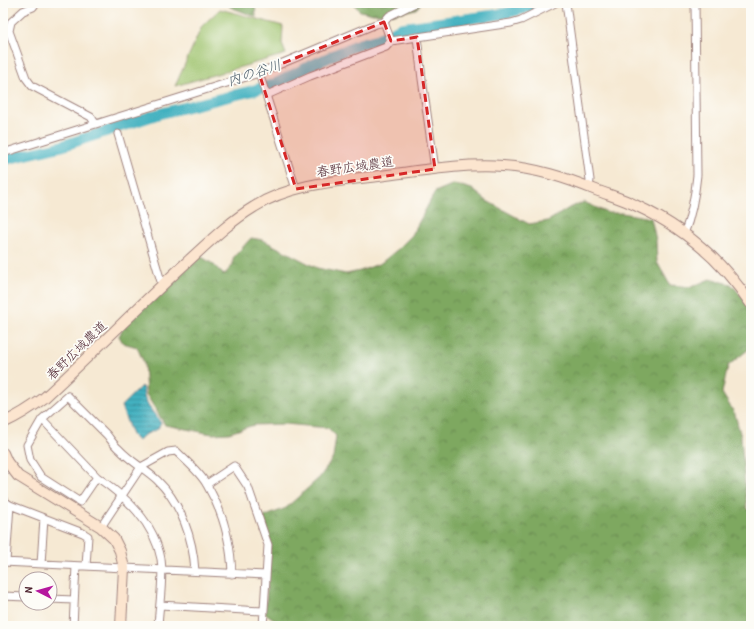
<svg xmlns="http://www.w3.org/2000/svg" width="754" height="629" viewBox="0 0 754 629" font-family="'Patrick Hand','Klee One',sans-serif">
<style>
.forest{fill:url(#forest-crowns);stroke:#646446}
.pitch{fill:#9dc26c;stroke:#74704c}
.water{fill:url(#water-rules);stroke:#466876}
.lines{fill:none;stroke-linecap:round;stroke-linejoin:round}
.river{stroke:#43b1c0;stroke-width:11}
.street-casing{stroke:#a0847f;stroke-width:9}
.secondary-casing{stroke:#a0847f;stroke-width:12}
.street{stroke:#fff;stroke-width:7}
.secondary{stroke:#fce5cf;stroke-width:10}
.marked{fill:#d62828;fill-opacity:0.2;stroke:#d62828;stroke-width:3;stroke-dasharray:8 5;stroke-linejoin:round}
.labels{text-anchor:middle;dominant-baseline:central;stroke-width:3.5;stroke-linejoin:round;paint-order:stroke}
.street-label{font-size:13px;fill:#4a1f2b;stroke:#fdfcf7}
.water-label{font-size:14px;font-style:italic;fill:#475967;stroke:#fdfcf7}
</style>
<defs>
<pattern id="forest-crowns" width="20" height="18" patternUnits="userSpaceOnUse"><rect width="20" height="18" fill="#7ea860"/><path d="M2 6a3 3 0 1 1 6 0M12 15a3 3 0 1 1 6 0" fill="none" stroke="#69884f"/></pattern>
<pattern id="water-rules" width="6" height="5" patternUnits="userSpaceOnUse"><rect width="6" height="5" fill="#43b1c0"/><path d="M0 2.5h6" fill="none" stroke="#3a8f9c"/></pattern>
</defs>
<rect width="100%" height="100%" fill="#fdfcf7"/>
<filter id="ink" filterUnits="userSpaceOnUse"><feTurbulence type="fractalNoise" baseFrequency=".025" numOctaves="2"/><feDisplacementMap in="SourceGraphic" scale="8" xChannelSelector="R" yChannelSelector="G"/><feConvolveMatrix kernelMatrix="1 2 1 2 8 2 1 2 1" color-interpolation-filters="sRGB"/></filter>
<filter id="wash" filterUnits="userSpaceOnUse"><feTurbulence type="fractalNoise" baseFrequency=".012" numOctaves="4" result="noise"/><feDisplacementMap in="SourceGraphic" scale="16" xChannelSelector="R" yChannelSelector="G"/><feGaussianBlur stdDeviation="0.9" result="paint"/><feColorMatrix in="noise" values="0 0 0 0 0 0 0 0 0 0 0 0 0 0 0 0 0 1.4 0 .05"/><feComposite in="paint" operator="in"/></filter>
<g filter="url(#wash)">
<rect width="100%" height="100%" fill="#f6e9d3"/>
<path class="forest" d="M229,3H255L256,17L230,7Z
M353,3H422L416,9L394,14H373L360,11Z
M454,184L472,189L487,201L529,224L548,221L569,208L584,202L608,213H622L651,218L656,240L657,262L670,285L691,287L710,279L731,284L745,300L751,316V345L749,349L728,366L722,393L735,414L741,437L747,507L751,514V626H284L265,613L271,544L264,517L286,508L320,477L333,458L336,436L328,428L285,424L254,425L229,433L212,434L165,425L146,394L144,363L137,347L123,343L119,336L128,320L200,256L213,264L224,275L233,265V258L251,238L263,240L317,268L346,274L360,271L381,263L398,249L412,235L435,192Z"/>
<path class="pitch" d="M220,9L283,26L282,44L286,54L175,86L202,26Z"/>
<path class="water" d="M141,386L144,389C141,400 155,414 161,423L158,429L144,435L138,441L132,435L121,406Z"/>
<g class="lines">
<path class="river" d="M3,160L62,146L158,114L251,91L275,84L312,65L359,44L378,39L401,28L502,14L523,9L536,3"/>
</g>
</g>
<g filter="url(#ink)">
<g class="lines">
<defs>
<path id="street" d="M36,3L33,7L23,11L11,22L9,31L26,78L32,86L91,117L95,123
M566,3L590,180L589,187
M384,22L391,41
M417,37L422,79L435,169
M259,73L296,189
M267,95L310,76L386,47L391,41L511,23L521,20L555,3
M118,134L162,285
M3,153L259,73L376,24L384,22L389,16L415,3
M684,234C692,214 695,196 697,175L695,3
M42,419L97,477L80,502L41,477L30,460L27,445L42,419L68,396C81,409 94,422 107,435C111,440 114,445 119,449C130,461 145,469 157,480C181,503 193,538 195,571
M97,477C126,497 154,522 161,559C164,578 159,606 158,626
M207,484L234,466L248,487L268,545L263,626
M3,500L10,505L83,533L88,536L86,566
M101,527L141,467L168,452L176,451C186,461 200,472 207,485C223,512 231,543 232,574
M3,562L266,575
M6,562L10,505
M41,564L44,518
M3,596L26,597
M50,599L74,600
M160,605L263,611
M73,626L76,566"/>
<path id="secondary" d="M3,423C18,416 31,408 44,398C92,354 138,307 186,263C208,243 229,222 254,207C290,184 337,181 379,176C420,171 462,163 503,166C536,168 566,178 596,190C609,195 623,199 635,205C683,227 722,260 751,304
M3,453L7,462L18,476L101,527L114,539L120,551L124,568L121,626"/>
</defs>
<use href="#street" class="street-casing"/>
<use href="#secondary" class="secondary-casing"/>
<use href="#street" class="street"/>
<use href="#secondary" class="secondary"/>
</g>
</g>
<path class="marked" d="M384,22L391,41L417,37L435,169L296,189L259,73Z"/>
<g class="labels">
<g class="street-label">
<text transform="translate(355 166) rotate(-8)">春野広域農道</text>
<text transform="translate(76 350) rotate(-44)">春野広域農道</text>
</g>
<g class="water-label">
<text transform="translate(254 72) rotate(-18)">内の谷川</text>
</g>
</g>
<rect width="754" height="629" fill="none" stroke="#fdfcf7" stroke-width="16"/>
<g transform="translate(38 591) rotate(276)"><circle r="19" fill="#fdfcf7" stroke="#b5a4a5"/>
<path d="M0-3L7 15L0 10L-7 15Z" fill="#b5179e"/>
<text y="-6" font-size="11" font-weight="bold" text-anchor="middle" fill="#4a1f2b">N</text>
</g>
</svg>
